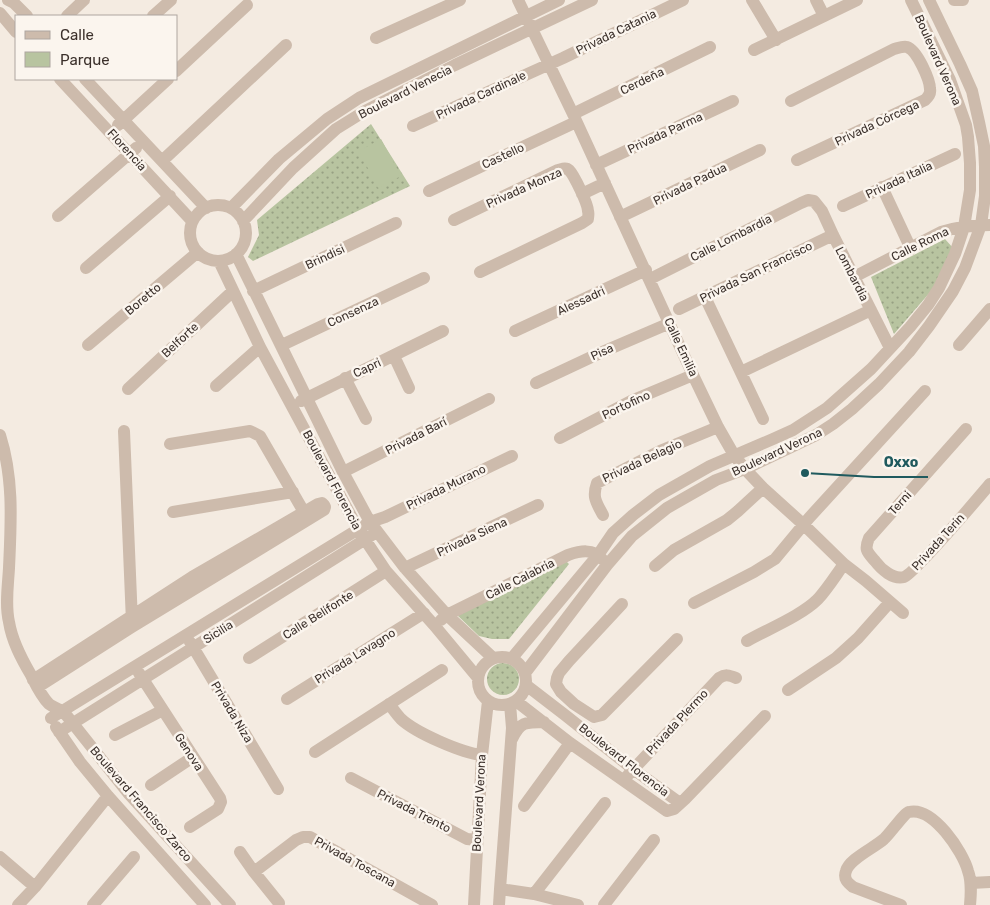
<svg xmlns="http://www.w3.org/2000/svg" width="990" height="905" viewBox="0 0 990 905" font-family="Rubik,sans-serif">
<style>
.green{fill:url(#green-dots)}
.pitch{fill:#b8c4a0}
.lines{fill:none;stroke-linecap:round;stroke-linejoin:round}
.minor{stroke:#cdbbac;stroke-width:12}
.labels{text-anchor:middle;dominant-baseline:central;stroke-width:5;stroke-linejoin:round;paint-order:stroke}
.street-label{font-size:12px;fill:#3b302b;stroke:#fbf5ee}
.leader{fill:none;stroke:#1f5a5e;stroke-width:2}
.callout-dot{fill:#1f5a5e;stroke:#fbf5ee;stroke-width:2}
.callout-label{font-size:14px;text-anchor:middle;font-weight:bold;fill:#1f5a5e;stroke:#fbf5ee;stroke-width:5;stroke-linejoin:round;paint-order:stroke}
</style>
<defs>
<pattern id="green-dots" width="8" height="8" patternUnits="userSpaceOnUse" patternTransform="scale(1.25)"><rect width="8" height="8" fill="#b8c4a0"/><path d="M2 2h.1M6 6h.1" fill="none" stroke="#97a083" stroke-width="1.8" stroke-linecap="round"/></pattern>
</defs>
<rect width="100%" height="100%" fill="#f4ebe1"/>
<path class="green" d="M371,124L410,186L253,261L248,257L259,235L257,220Z
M945,239L953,248L938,283L894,334L871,277Z
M563,558L569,564L509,639H492L479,636L456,614Z
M487 679a16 16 0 1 1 32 0a16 16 0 1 1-32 0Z"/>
<path class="pitch" d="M381,139L401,176L378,188L359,151Z"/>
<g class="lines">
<path class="minor" d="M8,0L14,3L27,16
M518,0L573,114L693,375L718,427L734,455L745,469L763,488L804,525L844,564L866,581L903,613
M752,0L776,40
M816,0L824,16
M954,0H963
M0,13L16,32
M67,16L84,0
M153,16L171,0
M376,38L460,0
M754,50L857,0
M176,71L247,5
M60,79L192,221
M85,79L206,208
M791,101L894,49C898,48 903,46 907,47C917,50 930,80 930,89C931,94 928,97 925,100L797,160
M573,114L710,47
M118,125L168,79
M413,126L563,58L683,0
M162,161L286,45
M596,165L733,101
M882,187L911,249
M429,191L576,122
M582,194L605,183
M190 233a28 28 0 1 1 56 0a28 28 0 1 1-56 0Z
M843,206L955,154
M231,208L279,159L327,119L359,98L559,0
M58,216L136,148
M620,217L760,150
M454,220L558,170C562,169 566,167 569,170C574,175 588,204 588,211C589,214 588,216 588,219L582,223L480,272
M243,221L293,168L336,129L365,111L455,65L592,0
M236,254L343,472L370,522L405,568L447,615L493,658
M219,261L260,347L358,529L386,571L434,625L478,678
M86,268L170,196
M854,277L941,232C957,227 974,225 990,225
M650,279L801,203L808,200L814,201L822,211L833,235L890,348
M253,291L396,223
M705,297L763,419
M679,309L833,235
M515,331L646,270
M88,345L198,252
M282,345L424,278
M959,345L990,309
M394,356L409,388
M741,372L871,310
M345,378L366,419
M536,383L600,353L670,323
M216,386L260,347
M128,389L233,291
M301,401L443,331
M966,429L869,538C864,550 867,552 875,561C881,569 893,580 904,577C914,574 978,498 990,484
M124,431L132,622
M0,435C14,479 11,523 9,568C8,586 5,605 9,622C12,641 21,658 31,675C36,685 41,696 49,704C53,707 58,709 63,711L129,794L230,905
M560,438L631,401L693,375
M170,444L250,431L260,436L308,519
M343,472L489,399
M173,512L293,492
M603,515C596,502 592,497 597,483L660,451L718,427
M655,566L674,550L727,520L738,511L763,488
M405,568L538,505
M694,603L754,572L775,559L809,518L925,391
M622,604L569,661L559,673L557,678L556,684L561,692L574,704L594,717L602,715L677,639
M441,620L447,615L568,555C580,551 593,548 602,559
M747,641C768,629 801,616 818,599C828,588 836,575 844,564
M190,642L278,789
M478 681a24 24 0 1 1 48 0a24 24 0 1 1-48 0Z
M249,658L386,571
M512,658L598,555L613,533L633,515L659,495L710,466L773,439L793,430L827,408L871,369L910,327L928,305L939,288L955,254L964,227L970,190V163L968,137L966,125L950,80L911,0
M139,673L220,798L221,802L218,809L190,827
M525,673L607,565L632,536L667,508L716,480L745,469L791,447L816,435L833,424L852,409L879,384L909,352L929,326L953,291L965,268L981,225L985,196V167L984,146L979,122L972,91L960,64L929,0
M33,680L192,577L318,504L322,503L324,505L325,507L324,510L132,627L38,687
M526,685L565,715L633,769L680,803
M788,690L836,658L858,638L890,602
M287,699L424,613
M516,701L570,743L667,811L674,809L685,799L765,716
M389,704C393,709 397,715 401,719C416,733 462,753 482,755
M51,718L370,522L385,517L512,456
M56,727L80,762L108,796L205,905
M59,732L372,535
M115,735L163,710
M512,739C520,722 525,722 544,722
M315,752L442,670
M628,775L719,678C725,674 729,675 736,678
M351,778L467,839L477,840
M151,785L193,757
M524,806L570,743
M240,852L254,872L279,903
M0,857L35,887
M254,872L296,840L303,837H310L432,905
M971,883L990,882
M500,889L534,894L578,905
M534,894L605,803
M18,905L35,887L108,796
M93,905L134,857
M474,905L482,755L488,701
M499,905L500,889L512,728L510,704
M604,905L654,840
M901,905L853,887C848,883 843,879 846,871C849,859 874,848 884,839C890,834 904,813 909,812C933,806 963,852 968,871C972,882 971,894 970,905"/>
</g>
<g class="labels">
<g class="street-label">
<text transform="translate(616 32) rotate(-26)">Privada Catania</text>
<text transform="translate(938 60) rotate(66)">Boulevard Verona</text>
<text transform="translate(642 81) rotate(-26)">Cerdeña</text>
<text transform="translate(405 92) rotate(-27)">Boulevard Venecia</text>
<text transform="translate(481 95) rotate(-25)">Privada Cardinale</text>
<text transform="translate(877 123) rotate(-25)">Privada Córcega</text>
<text transform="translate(665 133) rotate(-25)">Privada Parma</text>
<text transform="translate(127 150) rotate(48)">Florencia</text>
<text transform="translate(503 156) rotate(-25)">Castello</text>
<text transform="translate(899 180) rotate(-25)">Privada Italia</text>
<text transform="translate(690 184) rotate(-26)">Privada Padua</text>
<text transform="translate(524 188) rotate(-24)">Privada Monza</text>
<text transform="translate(731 238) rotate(-27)">Calle Lombardia</text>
<text transform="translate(920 244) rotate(-26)">Calle Roma</text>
<text transform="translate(325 257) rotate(-25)">Brindisi</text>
<text transform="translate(756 272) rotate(-26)">Privada San Francisco</text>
<text transform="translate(852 274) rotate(63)">Lombardia</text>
<text transform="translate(143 299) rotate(-40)">Boretto</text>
<text transform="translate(581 301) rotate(-25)">Alessadri</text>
<text transform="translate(353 312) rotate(-25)">Consenza</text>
<text transform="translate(180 340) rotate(-43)">Belforte</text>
<text transform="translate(681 347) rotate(65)">Calle Emilia</text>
<text transform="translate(602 352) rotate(-24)">Pisa</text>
<text transform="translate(367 368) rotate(-25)">Capri</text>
<text transform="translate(626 405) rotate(-25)">Portofino</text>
<text transform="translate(416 436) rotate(-27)">Privada Barí</text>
<text transform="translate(777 452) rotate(-25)">Boulevard Verona</text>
<text transform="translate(642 461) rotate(-25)">Privada Belagio</text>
<text transform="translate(332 480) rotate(62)">Boulevard Florencia</text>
<text transform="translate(446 487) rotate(-26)">Privada Murano</text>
<text transform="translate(900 503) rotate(-48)">Terni</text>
<text transform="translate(472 537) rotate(-25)">Privada Siena</text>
<text transform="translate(938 542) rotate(-48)">Privada Terin</text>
<text transform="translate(520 579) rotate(-27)">Calle Calabria</text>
<text transform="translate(318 615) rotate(-32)">Calle Belifonte</text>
<text transform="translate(218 632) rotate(-32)">Sicilia</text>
<text transform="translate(355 656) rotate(-32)">Privada Lavagno</text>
<text transform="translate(232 712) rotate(59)">Privada Niza</text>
<text transform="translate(677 722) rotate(-47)">Privada Plermo</text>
<text transform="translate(189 752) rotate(57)">Genova</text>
<text transform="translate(624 760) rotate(38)">Boulevard Florencia</text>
<text transform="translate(479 803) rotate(-87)">Boulevard Verona</text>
<text transform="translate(141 804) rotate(49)">Boulevard Francisco Zarco</text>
<text transform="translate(414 811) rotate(27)">Privada Trento</text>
<text transform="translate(355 862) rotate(29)">Privada Toscana</text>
</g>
</g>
<path class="leader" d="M805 473L874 477H928"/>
<circle class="callout-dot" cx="805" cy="473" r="5"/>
<g class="callout-label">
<text x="901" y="467">Oxxo</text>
</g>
<rect x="15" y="15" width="162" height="65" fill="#fbf5ee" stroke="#aea6a0"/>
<rect x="25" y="31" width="25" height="8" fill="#cdbbac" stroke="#aea6a0"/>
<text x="60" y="40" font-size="15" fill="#3b302b">Calle</text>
<rect x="25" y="52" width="25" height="15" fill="#b8c4a0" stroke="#aea6a0"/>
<text x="60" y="65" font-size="15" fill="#3b302b">Parque</text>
</svg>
